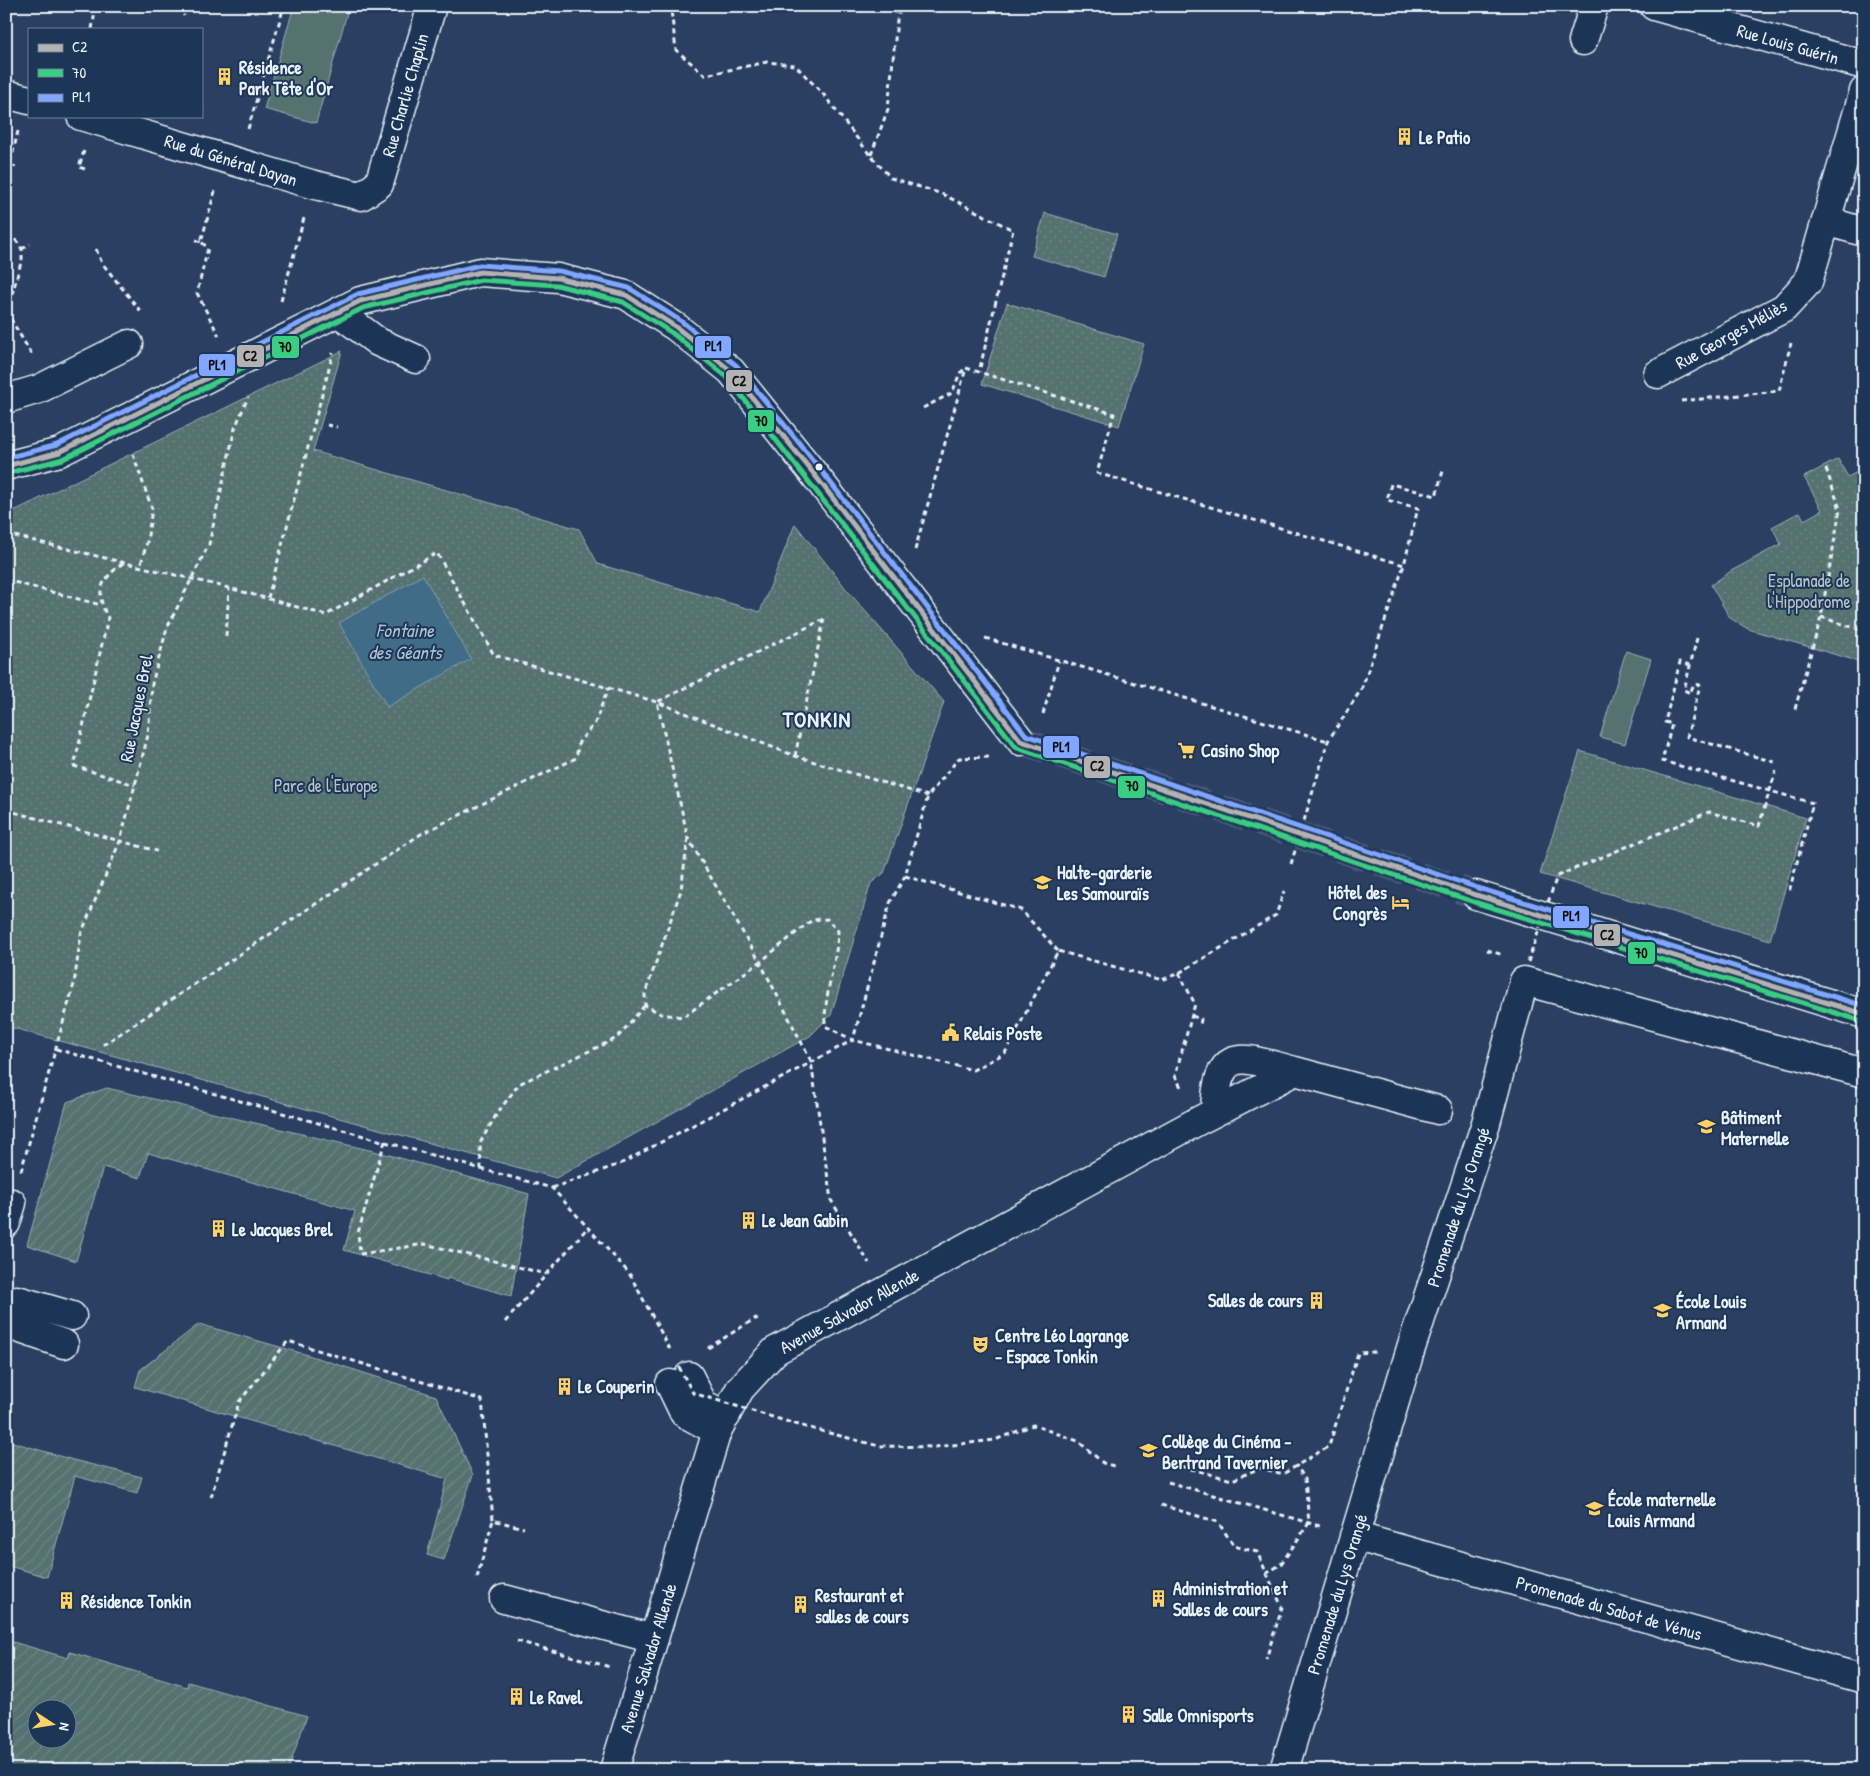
<svg xmlns="http://www.w3.org/2000/svg" width="1870" height="1776" viewBox="0 0 1870 1776" font-family="'Patrick Hand',sans-serif">
<style>
.grass{fill:#55716f;stroke:#9eb1b4}
.park{fill:url(#park-dots);stroke:#9eb1b4}
.garden{fill:url(#garden-furrows);stroke:#9eb1b4;fill-rule:evenodd}
.water{fill:#416c87;stroke:#84a1b4}
.lines{fill:none;stroke-linecap:round;stroke-linejoin:round}
.minor-tunnel{stroke:#465a78;stroke-width:28;stroke-dasharray:28 14;stroke-linecap:butt}
.minor-casing{stroke:#e8f1f8;stroke-width:31}
.path{stroke:#e8f1f8;stroke-width:3;stroke-dasharray:5 4;stroke-linecap:butt}
.minor{stroke:#1d3557;stroke-width:28}
.path-bridge{stroke:#e8f1f8;stroke-width:3;stroke-dasharray:5 4;stroke-linecap:butt}
.bus-1-casing{stroke:#1d3557;stroke-width:9}
.bus-2-casing{stroke:#1d3557;stroke-width:9}
.bus-3-casing{stroke:#1d3557;stroke-width:9}
.bus-1{stroke:#b3b3b3;stroke-width:5}
.bus-2{stroke:#3ace82;stroke-width:5}
.bus-3{stroke:#80a6ff;stroke-width:5}
.bus-dot{fill:#e8f1f8;stroke:#1d3557;stroke-width:2}
.labels{text-anchor:middle;dominant-baseline:central;stroke-width:4;stroke-linejoin:round;paint-order:stroke}
.street-label{font-size:18px;fill:#e8f1f8;stroke:#1d3557}
.poi-label{font-size:18px;font-weight:bold;fill:#e8f1f8;stroke:#1d3557;text-anchor:start}
.park-label{font-size:18px;fill:#b5c4c8;stroke:#1d3557}
.water-label{font-size:19px;font-style:italic;fill:#aec2d0;stroke:#1d3557}
.district-label{font-size:22px;font-weight:bold;letter-spacing:1px;fill:#e8f1f8;stroke:#1d3557}
.line-badge{stroke:#1d3557;stroke-width:2}
.pale-badge-label{font-size:14px;text-anchor:middle;font-weight:bold;fill:#111}
</style>
<defs>
<pattern id="park-dots" width="8" height="8" patternUnits="userSpaceOnUse" patternTransform="scale(1.25)"><rect width="8" height="8" fill="#55716f"/><path d="M2 2h.1M6 6h.1" fill="none" stroke="#6d8684" stroke-width="1.8" stroke-linecap="round"/></pattern>
<pattern id="garden-furrows" width="10" height="10" patternUnits="userSpaceOnUse" patternTransform="scale(1.25)"><rect width="10" height="10" fill="#55716f"/><path d="M-1 1l2-2M0 10L10 0M9 11l2-2" fill="none" stroke="#6d8684"/></pattern>
</defs>
<rect width="100%" height="100%" fill="#2a3f62"/>
<filter id="ink" filterUnits="userSpaceOnUse"><feTurbulence type="fractalNoise" baseFrequency=".02" numOctaves="2"/><feDisplacementMap in="SourceGraphic" scale="10" xChannelSelector="R" yChannelSelector="G"/><feConvolveMatrix kernelMatrix="1 2 1 2 8 2 1 2 1" color-interpolation-filters="sRGB"/></filter>
<g filter="url(#ink)">
<path class="grass" d="M294,6H349L316,123L264,109Z
M1626,651L1651,659L1625,744L1600,737Z"/>
<path class="park" d="M1045,213L1117,234L1104,277L1032,256Z
M1007,303L1144,344L1119,426L982,384Z
M342,351L313,451L579,529L598,564L760,612L795,524L847,590L944,702L884,873L871,883L831,1015L810,1036L556,1178L6,1026V609L11,592L6,591V511L16,510Z
M1838,459L1848,477L1864,468V663L1748,629L1730,618L1711,585L1731,571L1781,544L1772,527L1800,512L1804,520L1822,510L1804,477Z
M1580,751L1806,818L1770,940L1540,874Z"/>
<path class="garden" d="M107,1088L382,1153L529,1194L511,1296L448,1278L447,1280L344,1250L355,1211L148,1153L140,1178L103,1167L76,1261L27,1245L67,1102Z
M199,1324L308,1355L436,1396L473,1475L444,1560L427,1555L447,1479L135,1387L140,1370Z
M6,1440L73,1460L142,1477L137,1493L75,1476L47,1577L9,1566L6,1574Z
M6,1640L68,1658L70,1652L187,1687L188,1682L307,1716L288,1770H6ZM68,1708V1738H38V1708Z"/>
<path class="water" d="M423,575L471,659L387,707L339,623Z"/>
<g class="lines">
<path class="minor-tunnel" d="M1021,741L1476,895"/>
<defs>
<path id="minor" d="M1654,6L1864,65
M1583,41L1594,6
M6,94L29,100
M81,116L311,184L361,196L379,184L432,6
M1826,221L1864,232
M338,312L378,342L416,359
M1658,374L1784,308L1808,282L1864,91
M6,399L39,389L129,344
M6,466L60,452L360,301L480,272L558,278L626,295L676,327L731,371L814,474L1021,741
M1476,895L1864,1014
M1215,1112C1217,1042 1243,1058 1295,1071
M6,1202L12,1203L6,1223
M6,1302L17,1300L72,1316
M6,1324L64,1344
M689,1376L703,1404L726,1416
M670,1384L684,1413L717,1431
M1354,1536L1864,1679
M504,1599L654,1639
M614,1770L717,1431L740,1389L775,1351L1198,1121L1295,1071L1438,1110
M1284,1770L1411,1348L1486,1123L1524,981L1864,1073"/>
</defs>
<use href="#minor" class="minor-casing"/>
<path class="path" d="M181,6L184,16
M666,6L671,10L676,50L705,75L767,62L795,65L824,95L870,155L891,178L942,194L1013,230L979,372
M891,6L890,11L899,13
M92,29L96,6
M201,115L203,109
M248,129L284,6
M18,131L10,165L19,168
M84,151L79,167L85,169
M871,155L888,109L897,20L901,6
M215,191L201,242L208,248L197,293L219,336
M196,240L201,242
M22,249L30,244
M96,249L102,263L142,313
M6,262L10,267L6,282
M281,301L304,218
M6,311L32,355
M7,312L22,259V249L15,239
M966,368L1114,414L1097,473L1404,565L1418,508L1387,500L1391,484L1436,496L1443,471
M1681,401L1779,391L1791,343
M923,408L952,393L960,373L966,368
M327,425L337,427
M133,454L152,509L147,542L140,567
M6,534L229,588L326,615L437,553L494,655L657,702L795,756L928,796
M915,550L966,368
M123,563C101,580 94,591 108,618L74,766L135,785
M6,580L101,605
M268,598L333,353
M1821,617L1864,631
M824,619L657,702L688,838L760,962L811,1061L831,1200L869,1263
M226,636L229,588
M985,638L1328,741
M1697,638L1684,690L1690,693L1694,684L1700,685L1687,737L1778,763
M1690,665L1680,662L1665,722L1672,724L1662,761L1813,803L1789,892
M1795,709L1821,617L1840,509L1825,466
M1043,714L1059,661
M795,756L824,619
M6,810L157,851
M688,838L681,890L645,994V1005L661,1014L683,1017L760,962L812,920L827,919L838,931C837,963 824,993 825,1026L853,1040L973,1070L1005,1053L1058,951L1162,980L1179,973L1276,915L1284,891
M1291,864L1328,741L1362,688L1404,565
M905,876L1021,910L1058,951
M1557,876L1709,812L1759,826L1764,809
M1487,950L1503,955
M1179,973L1195,1004L1175,1076L1182,1089
M1192,1016L1201,1019L1200,1026
M103,1045L421,834L576,758L579,742L595,723L608,688
M56,1049L481,1169L480,1143L496,1115L519,1084L617,1038L645,1005
M385,1141L358,1233L360,1254L425,1244L546,1274
M481,1169L552,1188L629,1273L670,1349
M21,1171L74,984L81,934L120,841L135,785L148,735L152,684L167,628L209,544L235,428L248,397
M552,1188L620,1164L853,1040L890,903L905,876L928,796L959,758L990,757
M505,1322L588,1227
M708,1348L756,1318L758,1322
M802,1426L879,1446L935,1447L995,1440L1033,1425L1078,1441L1103,1463L1117,1467
M1173,1464L1232,1480L1260,1468L1283,1474L1329,1446L1358,1353L1376,1352
M1168,1482L1323,1527
M211,1497L239,1402L288,1341L482,1400L493,1520
M1161,1505L1218,1522L1234,1546L1257,1552L1282,1607L1266,1659
M1266,1574L1281,1564L1309,1523L1305,1479L1296,1465
M477,1578L493,1520L524,1528
M517,1641L610,1667"/>
<use href="#minor" class="minor"/>
<path class="path-bridge" d="M1764,809L1776,771
M1528,962L1557,876
M679,1367L693,1393L802,1426"/>
<defs>
<path id="bus-1" d="M6,466L60,452L360,301L480,272L558,278L626,295L676,327L731,371L814,474L1021,741L1476,895L1864,1014"/>
<path id="bus-2" d="M8,473L63,459L363,308L481,280L557,285L623,302L672,333L726,376L1017,748L1474,902L1862,1021"/>
<path id="bus-3" d="M6,458L57,445L358,294L480,265L559,271L629,288L681,321L737,366L820,469L1026,735L1478,888L1864,1006"/>
</defs>
<use href="#bus-1" class="bus-1-casing"/>
<use href="#bus-2" class="bus-2-casing"/>
<use href="#bus-3" class="bus-3-casing"/>
<use href="#bus-1" class="bus-1"/>
<use href="#bus-2" class="bus-2"/>
<use href="#bus-3" class="bus-3"/>
</g>
</g>
<defs>
<symbol id="building-bare" viewBox="-9 -9 18 18"><path d="M-4-6H4V6H1V3H-1V6H-4ZM-2.5-4.3h1.7v1.8h-1.7ZM.8-4.3h1.7v1.8H.8ZM-2.5-1h1.7V.8h-1.7ZM.8-1h1.7V.8H.8Z" fill="#ffd166" stroke="#1d3557" stroke-width="2.5" paint-order="stroke"/></symbol>
<symbol id="supermarket-bare" viewBox="-9 -9 18 18"><path d="M-6-5.5h2.5l.6 2H6L4.5 2H-2.5L-4.4-4H-6ZM-1.5 3.2a1.3 1.3 0 1 0 .1 0ZM3 3.2a1.3 1.3 0 1 0 .1 0Z" fill="#ffd166" stroke="#1d3557" stroke-width="2.5" paint-order="stroke"/></symbol>
<symbol id="school-bare" viewBox="-9 -9 18 18"><path d="M0-5L7-2L0 1L-7-2ZM-4 1L0 2.5L4 1V4Q0 6-4 4Z" fill="#ffd166" stroke="#1d3557" stroke-width="2.5" paint-order="stroke"/></symbol>
<symbol id="hotel-bare" viewBox="-9 -9 18 18"><path d="M-6-4.5h1.5V1H6V5H4.5V3h-9V5H-6ZM-4 0a1.8 1.8 0 1 1 3.6 0ZM.5 0V-2.5h3Q6-2.5 6 0Z" fill="#ffd166" stroke="#1d3557" stroke-width="2.5" paint-order="stroke"/></symbol>
<symbol id="civic-bare" viewBox="-9 -9 18 18"><path d="M-.6-6.5H3V-4.5H.6V-3L4-1V1h2V6H-6V1h2V-1L-.6-3ZM-1.2 2.5V6h2.4V2.5Z" fill="#ffd166" stroke="#1d3557" stroke-width="2.5" paint-order="stroke"/></symbol>
<symbol id="theatre-bare" viewBox="-9 -9 18 18"><path d="M-5-5.5Q0-4 5-5.5V0Q5 5 0 6Q-5 5-5 0ZM-3.3-2.5H-1v1.5H-3.3ZM1-2.5H3.3v1.5H1ZM-2.8 1Q0 5.5 2.8 1Z" fill="#ffd166" stroke="#1d3557" stroke-width="2.5" paint-order="stroke"/></symbol>
</defs>
<g fill-rule="evenodd">
<use href="#building-bare" x="212" y="64" width="25" height="25"/>
<use href="#building-bare" x="1392" y="124" width="25" height="25"/>
<use href="#supermarket-bare" x="1174" y="738" width="25" height="25"/>
<use href="#school-bare" x="1030" y="870" width="25" height="25"/>
<use href="#hotel-bare" x="1388" y="890" width="25" height="25"/>
<use href="#civic-bare" x="938" y="1020" width="25" height="25"/>
<use href="#school-bare" x="1694" y="1114" width="25" height="25"/>
<use href="#building-bare" x="736" y="1208" width="25" height="25"/>
<use href="#building-bare" x="206" y="1216" width="25" height="25"/>
<use href="#building-bare" x="1304" y="1288" width="25" height="25"/>
<use href="#school-bare" x="1650" y="1298" width="25" height="25"/>
<use href="#theatre-bare" x="968" y="1332" width="25" height="25"/>
<use href="#building-bare" x="552" y="1374" width="25" height="25"/>
<use href="#school-bare" x="1136" y="1438" width="25" height="25"/>
<use href="#school-bare" x="1582" y="1496" width="25" height="25"/>
<use href="#building-bare" x="1146" y="1586" width="25" height="25"/>
<use href="#building-bare" x="54" y="1588" width="25" height="25"/>
<use href="#building-bare" x="788" y="1592" width="25" height="25"/>
<use href="#building-bare" x="504" y="1684" width="25" height="25"/>
<use href="#building-bare" x="1116" y="1702" width="25" height="25"/>
</g>
<circle class="bus-dot" cx="819" cy="467" r="4.5"/>
<g class="labels">
<g class="street-label">
<text transform="translate(1788 44) rotate(16)">Rue Louis Guérin</text>
<text transform="translate(405 95) rotate(-74)">Rue Charlie Chaplin</text>
<text transform="translate(231 160) rotate(17)">Rue du Général Dayan</text>
<text transform="translate(1731 334) rotate(-29)">Rue Georges Méliès</text>
<text transform="translate(136 708) rotate(-79)">Rue Jacques Brel</text>
<text transform="translate(1458 1207) rotate(-72)">Promenade du Lys Orangé</text>
<text transform="translate(849 1311) rotate(-29)">Avenue Salvador Allende</text>
<text transform="translate(1337 1594) rotate(-73)">Promenade du Lys Orangé</text>
<text transform="translate(1609 1608) rotate(16)">Promenade du Sabot de Vénus</text>
<text transform="translate(648 1658) rotate(-73)">Avenue Salvador Allende</text>
</g>
<g class="poi-label">
<text x="239" y="67">Résidence<tspan x="239" dy="21">Park Tête d'Or</tspan></text>
<text x="1419" y="137">Le Patio</text>
<text x="1201" y="750">Casino Shop</text>
<text x="1057" y="872">Halte-garderie<tspan x="1057" dy="21">Les Samouraïs</tspan></text>
<text x="1387" y="892" text-anchor="end">Hôtel des<tspan x="1387" dy="21">Congrès</tspan></text>
<text x="964" y="1033">Relais Poste</text>
<text x="1721" y="1117">Bâtiment<tspan x="1721" dy="21">Maternelle</tspan></text>
<text x="762" y="1220">Le Jean Gabin</text>
<text x="232" y="1229">Le Jacques Brel</text>
<text x="1303" y="1300" text-anchor="end">Salles de cours</text>
<text x="1676" y="1301">École Louis<tspan x="1676" dy="21">Armand</tspan></text>
<text x="995" y="1335">Centre Léo Lagrange<tspan x="995" dy="21">- Espace Tonkin</tspan></text>
<text x="578" y="1386">Le Couperin</text>
<text x="1162" y="1441">Collège du Cinéma -<tspan x="1162" dy="21">Bertrand Tavernier</tspan></text>
<text x="1608" y="1499">École maternelle<tspan x="1608" dy="21">Louis Armand</tspan></text>
<text x="1173" y="1588">Administration et<tspan x="1173" dy="21">Salles de cours</tspan></text>
<text x="815" y="1595">Restaurant et<tspan x="815" dy="21">salles de cours</tspan></text>
<text x="81" y="1601">Résidence Tonkin</text>
<text x="530" y="1697">Le Ravel</text>
<text x="1143" y="1715">Salle Omnisports</text>
</g>
<g class="park-label">
<text x="1809" y="580">Esplanade de<tspan x="1809" dy="21">l'Hippodrome</tspan></text>
<text x="326" y="785">Parc de l'Europe</text>
</g>
<g class="water-label">
<text x="405" y="630">Fontaine<tspan x="405" dy="22">des Géants</tspan></text>
</g>
<g class="district-label">
<text x="817" y="719">TONKIN</text>
</g>
</g>
<g class="line-badge">
<rect x="694" y="335" width="38" height="24" rx="5" fill="#80a6ff"/>
<rect x="271" y="335" width="29" height="24" rx="5" fill="#3ace82"/>
<rect x="236" y="344" width="29" height="24" rx="5" fill="#b3b3b3"/>
<rect x="198" y="353" width="38" height="24" rx="5" fill="#80a6ff"/>
<rect x="725" y="369" width="28" height="24" rx="5" fill="#b3b3b3"/>
<rect x="747" y="409" width="28" height="24" rx="5" fill="#3ace82"/>
<rect x="1042" y="735" width="38" height="24" rx="5" fill="#80a6ff"/>
<rect x="1083" y="755" width="28" height="24" rx="5" fill="#b3b3b3"/>
<rect x="1117" y="775" width="29" height="24" rx="5" fill="#3ace82"/>
<rect x="1552" y="905" width="38" height="24" rx="5" fill="#80a6ff"/>
<rect x="1593" y="923" width="28" height="24" rx="5" fill="#b3b3b3"/>
<rect x="1627" y="941" width="29" height="24" rx="5" fill="#3ace82"/>
</g>
<g class="pale-badge-label">
<text x="713" y="351">PL1</text>
<text x="285" y="352">70</text>
<text x="250" y="361">C2</text>
<text x="217" y="370">PL1</text>
<text x="739" y="386">C2</text>
<text x="761" y="426">70</text>
<text x="1061" y="752">PL1</text>
<text x="1097" y="771">C2</text>
<text x="1132" y="791">70</text>
<text x="1571" y="921">PL1</text>
<text x="1607" y="940">C2</text>
<text x="1641" y="958">70</text>
</g>
<rect width="1870" height="1776" fill="none" stroke="#1d3557" stroke-width="25"/>
<rect x="12" y="12" width="1845" height="1751" fill="none" stroke="#e8f1f8" stroke-width="2" filter="url(#ink)"/>
<rect x="28" y="28" width="175" height="90" fill="#1d3557" stroke="#6e8097"/>
<rect x="38" y="44" width="25" height="8" fill="#b3b3b3" stroke="#6e8097"/>
<text x="72" y="52" font-size="15" fill="#e8f1f8">C2</text>
<rect x="38" y="69" width="25" height="8" fill="#3ace82" stroke="#6e8097"/>
<text x="72" y="78" font-size="15" fill="#e8f1f8">70</text>
<rect x="38" y="94" width="25" height="8" fill="#80a6ff" stroke="#6e8097"/>
<text x="72" y="102" font-size="15" fill="#e8f1f8">PL1</text>
<g transform="translate(52 1724) rotate(102)"><circle r="24" fill="#1d3557" stroke="#6e8097"/>
<path d="M0-4L9 19L0 12L-9 19Z" fill="#ffd166"/>
<text y="-8" font-size="14" font-weight="bold" text-anchor="middle" fill="#e8f1f8">N</text>
</g>
</svg>
